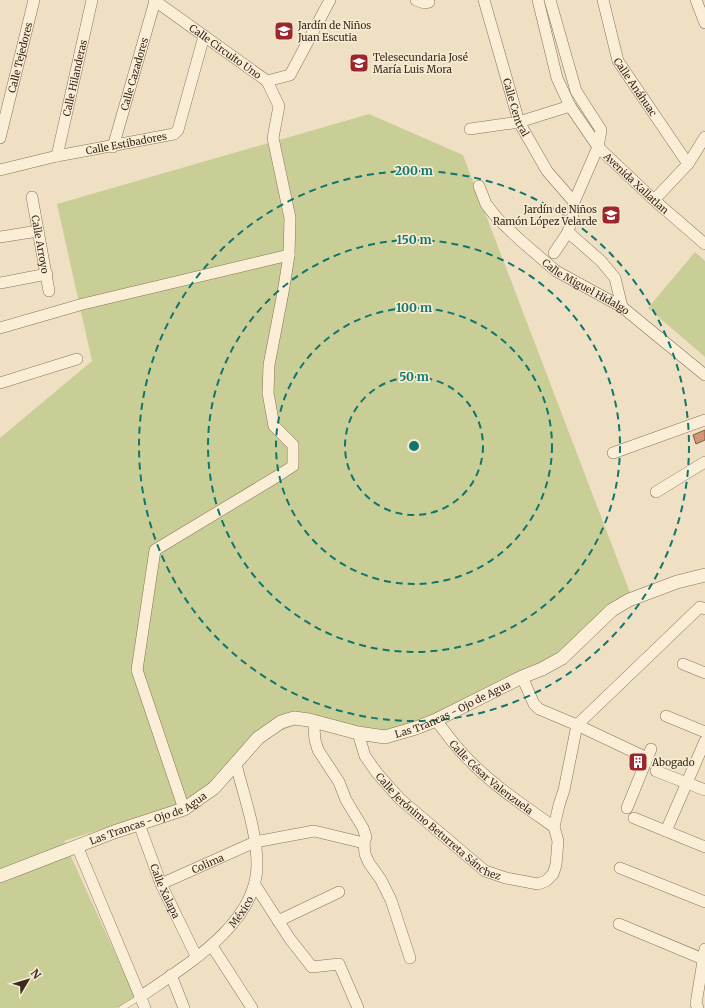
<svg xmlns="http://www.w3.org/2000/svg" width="705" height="1008" viewBox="0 0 705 1008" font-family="Merriweather,serif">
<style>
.green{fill:#c9ce96}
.building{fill:#ce9877;stroke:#8a593e}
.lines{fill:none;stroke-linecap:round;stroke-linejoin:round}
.service-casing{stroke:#8a7159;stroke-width:6}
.minor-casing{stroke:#8a7159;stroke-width:12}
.tertiary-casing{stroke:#8a7159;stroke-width:14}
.service{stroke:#faeed6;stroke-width:5.5}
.minor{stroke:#faeed6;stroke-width:11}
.tertiary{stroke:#faeed6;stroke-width:13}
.ring{fill:none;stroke:#0f766e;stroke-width:2;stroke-dasharray:7 5}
.labels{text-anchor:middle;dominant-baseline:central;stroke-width:3.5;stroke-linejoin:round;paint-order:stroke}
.poi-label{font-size:10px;fill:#392a1d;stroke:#f6ebd2;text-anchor:start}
.street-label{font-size:10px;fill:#392a1d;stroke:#f6ebd2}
.centre{fill:#0f766e;stroke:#f6ebd2;stroke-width:2}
.ring-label{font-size:12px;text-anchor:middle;font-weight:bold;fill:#0f766e;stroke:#f6ebd2;stroke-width:3.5;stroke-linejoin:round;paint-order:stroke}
</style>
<rect width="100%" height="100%" fill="#efe0c3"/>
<path class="green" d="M369,114L463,155L631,595L555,666L390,735L307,721L263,737L188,802L64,841L135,997L117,1008H0V438L92,361L57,204Z
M695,252L705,261V357L648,308Z"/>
<path class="building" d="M705,430V440L696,444L693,435Z
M635,753L647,759L643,769L629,765Z"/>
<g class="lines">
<defs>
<path id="service" d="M122,1008L140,997"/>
<g id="minor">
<path id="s1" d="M154,0L267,81L290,75L330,0"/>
<path d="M416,0L424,3L429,2L428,0"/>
<path id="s2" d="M484,0L519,122L547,171L574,202"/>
<path d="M538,0L557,78L570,106L598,147L574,202L573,215L568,232L601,261L615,278L622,307"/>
<path id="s3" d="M550,0L576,91L601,130L598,147L654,200L705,244"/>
<path id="s4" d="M603,0L618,61L688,164"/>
<path d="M696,0L705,23"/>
<path d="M470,129L519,122L570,106"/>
<path id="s5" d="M0,138L34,0"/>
<path id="s6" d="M113,147L155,1"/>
<path id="s7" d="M57,156L92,0"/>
<path id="s8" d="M0,170L57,156L174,134L178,130L204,36"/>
<path id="s9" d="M479,186L486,204L497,218L520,240L556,271L622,307L705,375"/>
<path id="s10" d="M32,197L49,291"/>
<path d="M654,200L688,164L705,137"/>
<path d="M0,237L38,231"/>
<path d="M554,253L568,232"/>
<path d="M0,283L47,274"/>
<path d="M0,328L83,304L289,255"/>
<path d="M0,383L77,359"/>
<path d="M613,453L705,420"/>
<path d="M656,492L705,462"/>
<path d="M683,664L705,673"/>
<path d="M522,677L534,704L539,709L577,725L647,758"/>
<path d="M666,716L705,732"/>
<path id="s11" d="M436,720C445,732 454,745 465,756C491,784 523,805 554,827"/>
<path d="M317,722L314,728L315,740L318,750L339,782L346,800L363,828L366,837L364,843L365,854L369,863L381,880L391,900L410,958"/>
<path id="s12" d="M358,733L365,756L377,773L400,799L485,871L506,878L538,884L546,881L553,874L556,865L558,841L554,827L559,805L564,790L577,725L700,607L705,609"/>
<path d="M656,771L705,790"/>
<path d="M627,808L651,749"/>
<path d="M184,809L137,670L155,550L276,477L293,466V445L274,426L268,393L269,365L284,287L289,255L290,218L273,138L279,106L267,81"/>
<path d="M634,818L705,847"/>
<path id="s13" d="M139,824L161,884L196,956"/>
<path d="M666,831L705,741"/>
<path d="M77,846L145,1008"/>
<path d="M620,868L705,902"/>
<path id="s14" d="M161,884L255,842L314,831L364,843"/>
<path d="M255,885L290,939L312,967L339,964L358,1008"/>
<path d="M278,921L339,892"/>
<path d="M619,924L703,959"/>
<path d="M212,946L252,1008"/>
<path d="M171,975L184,1008"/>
<path id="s15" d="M140,997C183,967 257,925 257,865C257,831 244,797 236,764"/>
<path d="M698,1008L696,1004L705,949"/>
</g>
<g id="tertiary">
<path id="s16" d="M0,876L114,832L184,809L214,788L258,738L281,722L294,718L309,720L358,733L385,737L416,728L436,720L522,677L542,669L562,658L612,610L629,600L677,582L705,575"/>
</g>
</defs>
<use href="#service" class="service-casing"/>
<use href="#minor" class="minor-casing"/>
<use href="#tertiary" class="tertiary-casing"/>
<use href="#service" class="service"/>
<use href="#minor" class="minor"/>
<use href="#tertiary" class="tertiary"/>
</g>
<g class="ring">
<circle cx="414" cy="446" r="69"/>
<circle cx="414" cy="446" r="138"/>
<circle cx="414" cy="446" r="206"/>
<circle cx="414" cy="446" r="275"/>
</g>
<defs>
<symbol id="school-square" viewBox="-11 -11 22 22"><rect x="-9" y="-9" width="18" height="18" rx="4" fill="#9b272d" stroke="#f6ebd2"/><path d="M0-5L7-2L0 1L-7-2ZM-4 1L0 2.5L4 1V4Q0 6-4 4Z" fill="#fff"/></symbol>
<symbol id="building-square" viewBox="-11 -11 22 22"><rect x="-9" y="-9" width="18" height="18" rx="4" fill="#9b272d" stroke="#f6ebd2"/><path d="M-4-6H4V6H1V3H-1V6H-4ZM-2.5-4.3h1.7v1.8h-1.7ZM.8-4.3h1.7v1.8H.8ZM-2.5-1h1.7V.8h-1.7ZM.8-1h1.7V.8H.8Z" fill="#fff"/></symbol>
</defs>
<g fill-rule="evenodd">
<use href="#school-square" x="273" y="20" width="22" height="22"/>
<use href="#school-square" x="348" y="52" width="22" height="22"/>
<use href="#school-square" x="600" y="204" width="22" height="22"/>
<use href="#building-square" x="627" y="751" width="22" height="22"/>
</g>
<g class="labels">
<g class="poi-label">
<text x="298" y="25">Jardín de Niños<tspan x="298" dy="12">Juan Escutia</tspan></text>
<text x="373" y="57">Telesecundaria José<tspan x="373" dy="12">María Luis Mora</tspan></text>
<text x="597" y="209" text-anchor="end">Jardín de Niños<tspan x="597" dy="12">Ramón López Velarde</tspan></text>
<text x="652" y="762">Abogado</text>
</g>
<g class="street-label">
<text stroke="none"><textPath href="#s1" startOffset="88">Calle Circuito Uno</textPath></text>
<text stroke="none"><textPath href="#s5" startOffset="83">Calle Tejedores</textPath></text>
<text stroke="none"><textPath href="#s6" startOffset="76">Calle Cazadores</textPath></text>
<text stroke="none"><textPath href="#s7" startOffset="80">Calle Hilanderas</textPath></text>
<text stroke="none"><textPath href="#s4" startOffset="94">Calle Anáhuac</textPath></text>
<text stroke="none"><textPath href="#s2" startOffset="112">Calle Central</textPath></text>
<text stroke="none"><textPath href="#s8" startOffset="129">Calle Estibadores</textPath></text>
<text stroke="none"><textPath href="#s3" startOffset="211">Avenida Xallatlan</textPath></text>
<text stroke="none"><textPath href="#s10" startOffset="48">Calle Arroyo</textPath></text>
<text stroke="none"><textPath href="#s9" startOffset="150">Calle Miguel Hidalgo</textPath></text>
<text stroke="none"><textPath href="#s16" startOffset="507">Las Trancas - Ojo de Agua</textPath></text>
<text stroke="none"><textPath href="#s11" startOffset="80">Calle César Valenzuela</textPath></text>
<text stroke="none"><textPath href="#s16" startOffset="159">Las Trancas - Ojo de Agua</textPath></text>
<text stroke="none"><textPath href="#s12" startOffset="127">Calle Jerónimo Beturreta Sánchez</textPath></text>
<text stroke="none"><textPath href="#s14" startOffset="51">Colima</textPath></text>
<text stroke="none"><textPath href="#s13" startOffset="72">Calle Xalapa</textPath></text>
<text stroke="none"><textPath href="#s15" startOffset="133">México</textPath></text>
</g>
</g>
<circle cx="414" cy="446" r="6" class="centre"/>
<g class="ring-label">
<text x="414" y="175">200 m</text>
<text x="414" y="244">150 m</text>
<text x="414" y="312">100 m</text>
<text x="414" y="381">50 m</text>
</g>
<g transform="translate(28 980) rotate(52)" stroke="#f6ebd2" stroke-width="3" paint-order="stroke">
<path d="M0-3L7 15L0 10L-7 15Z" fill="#392a1d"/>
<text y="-6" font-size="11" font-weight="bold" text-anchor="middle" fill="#392a1d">N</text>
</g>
</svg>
